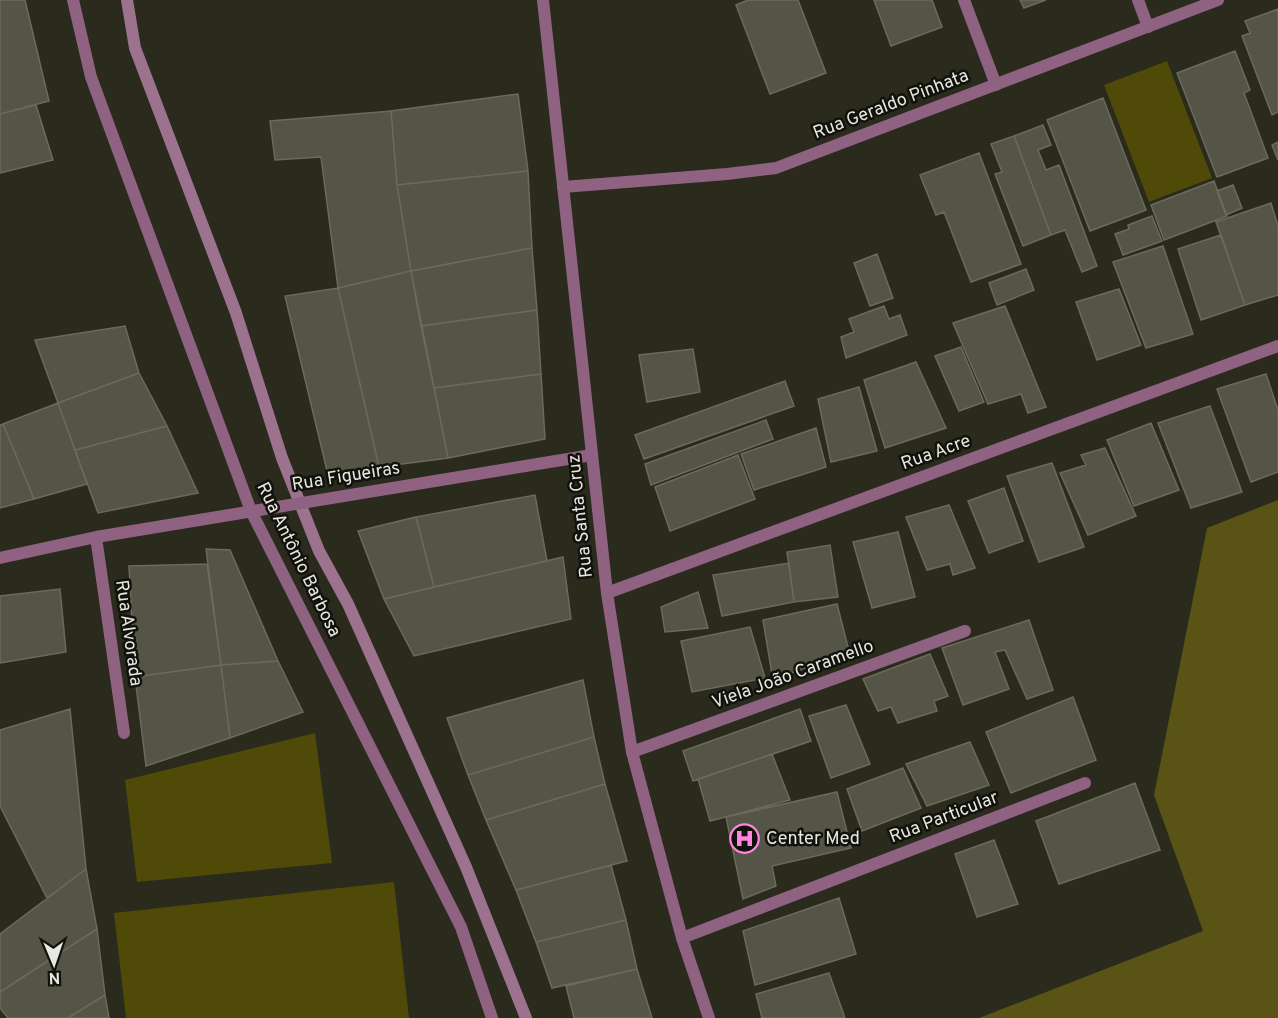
<svg xmlns="http://www.w3.org/2000/svg" width="1278" height="1018" viewBox="0 0 1278 1018" font-family="Overpass,sans-serif">
<style>
.green{fill:#4f4a08}
.forest{fill:#595415}
.lines{fill:none;stroke-linecap:round;stroke-linejoin:round}
.stream{stroke:#9c728f;stroke-width:12}
.building{fill:#555547;stroke:#6b6b5c;stroke-width:1.5}
.service{stroke:#8f6282;stroke-width:12}
.minor{stroke:#8f6282;stroke-width:12}
.tertiary{stroke:#8f6282;stroke-width:12}
.labels{text-anchor:middle;dominant-baseline:central;stroke-width:5;stroke-linejoin:round;paint-order:stroke}
.street-label{font-size:18px;fill:#e8e8e0;stroke:#12120c}
.poi-label{font-size:18px;fill:#e8e8e0;stroke:#12120c;text-anchor:start}
</style>
<rect width="100%" height="100%" fill="#2a2a1d"/>
<path class="green" d="M1167,61L1212,178L1149,202L1104,85Z
M315,733L332,863L137,882L125,780Z
M394,882L409,1018H126L114,913Z"/>
<path class="forest" d="M1278,500V1018H979L1203,931L1154,795L1207,528Z"/>
<g class="lines">
<path class="stream" d="M127,0L135,48L236,313L282,458L319,551L348,604L466,867L526,1018"/>
</g>
<path class="building" d="M0,0H25L49,101L0,114Z
M748,0H798L826,73L770,94L736,5Z
M874,0H932L942,27L891,46Z
M1020,0H1046L1024,8Z
M1278,9V112L1272,115L1242,36L1250,33L1245,21Z
M1235,51L1250,90L1244,93L1268,158L1217,177L1177,73Z
M518,94L528,171L397,185L391,111Z
M1103,98L1146,210L1090,231L1047,120Z
M36,105L53,160L0,173V114Z
M391,111L397,185L411,271L338,288L321,157L275,160L270,121Z
M1043,125L1051,145L1038,150L1046,170L1059,165L1097,266L1082,272L1065,230L1051,235L1014,136Z
M1014,136L1051,235L1023,246L995,174L1002,172L991,144Z
M1278,142V160L1272,145Z
M979,153L1021,264L971,282L944,212L936,215L920,175Z
M528,171L532,248L411,271L397,185Z
M1214,181L1227,216L1164,240L1151,205Z
M1233,185L1242,208L1226,215L1217,191Z
M1271,203L1278,226V295L1245,305L1216,222Z
M1152,216L1162,241L1123,255L1115,234L1129,229L1128,225Z
M1221,235L1245,305L1201,320L1178,249Z
M1163,246L1193,334L1146,348L1113,262Z
M532,248L537,310L421,326L411,271Z
M877,254L893,298L870,306L854,263Z
M1026,269L1034,290L997,305L989,283Z
M411,271L448,458L379,467L338,288Z
M338,288L379,467L328,475L285,296Z
M1119,289L1141,345L1097,360L1076,302Z
M884,306L889,319L900,315L907,335L846,358L841,337L854,332L849,319Z
M1005,306L1046,407L1028,413L1021,394L988,404L953,323Z
M537,310L541,374L434,388L421,326Z
M125,326L139,373L58,403L35,340Z
M961,347L984,402L959,411L935,356Z
M693,349L700,392L647,402L639,355Z
M916,362L946,428L885,448L864,380Z
M139,373L167,426L75,450L58,403Z
M541,374L545,439L448,458L434,388Z
M1266,374L1278,410V472L1251,482L1217,389Z
M785,381L794,406L644,459L635,435Z
M859,387L877,451L831,462L818,399Z
M58,403L87,484L34,499L3,424Z
M1210,406L1242,492L1191,508L1158,423Z
M766,420L773,439L651,485L645,464Z
M1151,423L1179,490L1134,506L1107,440Z
M3,424L34,499L0,508V425Z
M167,426L198,493L98,513L75,450Z
M816,428L826,467L754,490L741,454Z
M1105,448L1136,516L1088,535L1060,473L1086,465L1081,455Z
M738,455L755,499L670,531L655,487Z
M1052,463L1084,547L1039,562L1007,476Z
M1004,488L1023,541L989,553L968,501Z
M535,495L547,561L434,587L416,517Z
M949,505L975,568L953,575L950,564L927,570L906,517Z
M416,517L434,587L384,599L358,531Z
M898,532L915,597L872,608L853,542Z
M830,545L838,597L794,602L787,552Z
M206,549L230,550L278,661L221,665Z
M563,557L571,619L414,656L384,599Z
M789,563L794,602L722,616L713,575Z
M207,564L221,665L135,677L129,566Z
M60,589L66,652L0,663V596Z
M698,592L708,628L665,632L661,607Z
M837,604L849,651L773,680L763,620Z
M1029,620L1053,690L1027,699L1005,650L995,652L1009,689L963,705L942,648Z
M750,627L765,678L692,692L681,641Z
M930,654L948,696L934,701L937,711L898,723L891,707L878,711L863,679Z
M278,661L303,712L230,738L221,665Z
M221,665L230,738L146,766L135,677Z
M583,680L594,737L468,775L447,718Z
M1073,697L1096,760L1011,793L986,732Z
M846,705L870,764L831,778L809,716Z
M70,709L86,869L47,898L0,806V730Z
M800,709L811,741L693,781L683,751Z
M594,737L605,784L486,820L468,775Z
M970,742L989,785L927,806L906,764Z
M772,754L790,800L710,821L698,779Z
M903,768L921,808L862,831L847,789Z
M1135,783L1160,850L1059,884L1036,821Z
M605,784L627,861L516,890L486,820Z
M837,792L851,848L772,866L776,886L743,899L726,817Z
M994,840L1018,904L977,917L955,854Z
M611,865L626,920L536,942L516,890Z
M86,869L97,929L0,992V934Z
M839,898L856,954L755,985L743,931Z
M626,920L637,969L552,988L536,942Z
M97,929L105,995L68,1018H8L0,1008V992Z
M637,969L652,1018H574L566,986Z
M829,973L845,1018H762L756,994Z
M105,995L109,1018H68Z"/>
<g class="lines">
<path class="service" d="M964,0L996,85
M1138,0L1148,27"/>
<path class="minor" d="M563,187L727,174L776,168L1218,0
M96,537L124,733
M0,558L96,537L592,455
M607,593L1278,346
M632,752L965,631
M682,938L1085,783"/>
<path class="tertiary" d="M73,0L91,77L251,511L461,927L492,1018
M543,0L607,593L632,752L682,938L709,1018"/>
</g>
<defs>
<symbol id="hospital-ring" viewBox="-11 -11 22 22"><circle r="9.5" fill="#12120c" stroke="#fe85e0" stroke-width="1.5"/><path d="M-5-5h3v3.5h4V-5h3V5h-3V1.5h-4V5h-3Z" fill="#fe85e0"/></symbol>
</defs>
<g fill-rule="evenodd">
<use href="#hospital-ring" x="728" y="822" width="33" height="33"/>
</g>
<g class="labels">
<g class="street-label">
<text transform="translate(891 105) rotate(-21)">Rua Geraldo Pinhata</text>
<text transform="translate(936 453) rotate(-20)">Rua Acre</text>
<text transform="translate(346 477) rotate(-9)">Rua Figueiras</text>
<text transform="translate(581 516) rotate(-96)">Rua Santa Cruz</text>
<text transform="translate(298 560) rotate(64)">Rua Antônio Barbosa</text>
<text transform="translate(128 633) rotate(82)">Rua Alvorada</text>
<text transform="translate(793 675) rotate(-20)">Viela João Caramello</text>
<text transform="translate(944 818) rotate(-21)">Rua Particular</text>
</g>
<g class="poi-label">
<text x="766" y="839">Center Med</text>
</g>
</g>
<g transform="translate(54 964) rotate(178)" stroke="#12120c" stroke-width="4.5" paint-order="stroke">
<path d="M0-4.5L10 22L0 15L-10 22Z" fill="#e8e8e0"/>
<text y="-9" font-size="16" font-weight="bold" text-anchor="middle" fill="#e8e8e0">N</text>
</g>
</svg>
